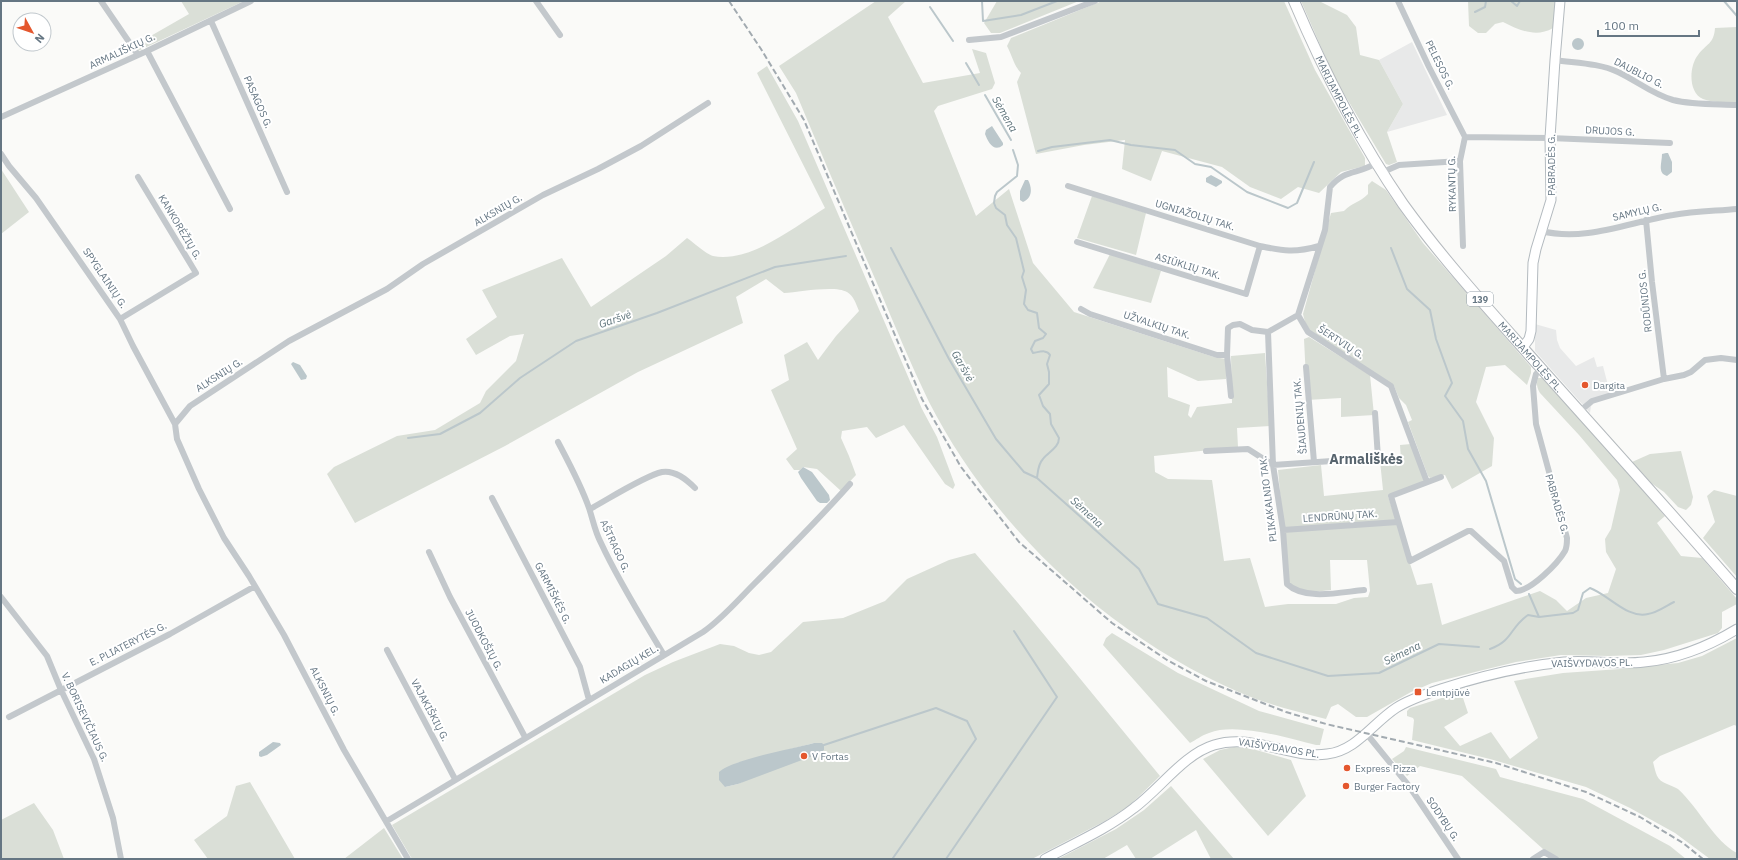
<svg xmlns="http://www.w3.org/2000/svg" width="1738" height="860" viewBox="0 0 1738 860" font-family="'IBM Plex Sans',sans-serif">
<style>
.built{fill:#e8e9e9}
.green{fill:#dadfd7;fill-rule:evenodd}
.water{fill:#bbc7cb}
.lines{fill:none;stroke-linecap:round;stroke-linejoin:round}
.stream{stroke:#bbc7cb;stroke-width:2}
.secondary-casing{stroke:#b3babf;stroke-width:11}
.primary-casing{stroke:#b5babe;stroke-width:12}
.street{stroke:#c3c8cc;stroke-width:6}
.secondary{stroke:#fff;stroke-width:9}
.primary{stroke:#fff;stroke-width:10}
.rail{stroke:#a2aab0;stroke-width:2;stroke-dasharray:6 3;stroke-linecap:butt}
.poi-dot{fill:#e4572e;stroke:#fff;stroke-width:1.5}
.labels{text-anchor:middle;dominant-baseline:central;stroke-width:4;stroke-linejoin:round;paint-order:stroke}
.shield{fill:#fff;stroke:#939fa8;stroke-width:1}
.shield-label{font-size:9px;font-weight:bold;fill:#657683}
.street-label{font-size:10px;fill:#657683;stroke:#fff}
.poi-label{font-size:10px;fill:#657683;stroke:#fff;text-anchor:start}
.water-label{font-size:11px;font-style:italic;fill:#60757c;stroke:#fff}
.district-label{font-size:14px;font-weight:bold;fill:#57646e;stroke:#fff}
</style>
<rect width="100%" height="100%" fill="#fafaf8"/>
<path class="built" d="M1412,42L1447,115L1387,132L1403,104L1379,60Z
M1535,324L1556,330L1557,340L1560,348L1576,366L1594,357L1597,367L1603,366L1611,397L1595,402L1591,406L1590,413L1535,351Z"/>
<path class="green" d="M181,1H244L138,51L135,45L189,14Z
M876,1H906L888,17L923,83L980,73L972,49L986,53L995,83L992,89L938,106L934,111L976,216L1009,189L1033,263L1074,312L1214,357L1226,359V379L1198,381L1167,367L1168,397L1190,405L1188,415L1191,418L1197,407L1232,403L1231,356L1265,353L1270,426L1237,428L1238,447L1154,456L1155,472L1168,479L1212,480L1224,561L1250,558L1265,607L1288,604H1336L1354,598L1368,597L1370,591L1367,560H1330L1331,590C1316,592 1301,594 1288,583L1278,470L1321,465L1324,496L1383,490L1380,461L1401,460L1400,445L1411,444L1425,481L1388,496L1417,585L1432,583L1442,625L1540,591L1556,600L1567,611L1586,598L1608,593L1616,569L1606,552L1605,539L1611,529L1620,490L1617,480L1579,435L1540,393C1537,388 1536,384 1538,378H1542L1606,447L1665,516L1657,523L1681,556L1702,558L1737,599V604L1722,612V628L1718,633L1664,650L1641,655L1609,656L1561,655L1516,662L1479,671L1432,683L1411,692L1367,717H1356L1338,704L1331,707L1326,719C1303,713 1278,707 1256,699C1120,646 996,533 929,402C911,365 895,326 879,288C851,223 823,158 796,93L779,66Z
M997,1H1079L1000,33H991L984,23Z
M1102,1H1284L1315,70L1365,158V166L1341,172L1319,193L1298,187L1281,199L1250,187L1222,167L1162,151L1151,181L1122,169L1125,140L1084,145L1036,154L1017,82L1021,73C1014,66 1012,55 1007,46L1011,38Z
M1301,1H1319L1347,15L1356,27L1360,55L1379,60L1403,104L1387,132L1397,162L1389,165L1386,164L1334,77Z
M1468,1H1556L1553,28C1536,38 1519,30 1503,22L1495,24L1486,33H1478L1469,26Z
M1737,27V103C1726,102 1713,103 1703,99C1688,93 1689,66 1698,55C1706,44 1714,44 1715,28Z
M767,66L798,121L922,409L937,437L955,485L953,489L945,484L904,425L876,438L867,427L842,431L841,438L849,456L856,475L841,491L817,469L803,467L800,470H794L786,459L797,449L771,390L789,380L784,355L807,342L818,360L836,336L859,311C856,304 854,296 847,292C835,285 799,292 784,293L766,279L736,297L743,323L638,372L505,446L355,523L327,474L334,467L397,436L435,430L480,403L486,391L516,361L524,334L510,336L476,355L466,339L497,317L482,290L562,258L591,307L666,256L687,238C693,242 706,254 713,256C751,263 794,227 825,208L757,73Z
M1,169L29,212L1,234Z
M1372,181L1386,190L1423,243L1531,367V373L1527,385L1505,365L1486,367L1476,402L1494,438L1492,466L1452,489L1445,475L1430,478L1428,476L1408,422L1412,420L1406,405L1399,398L1394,386L1311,332L1305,322L1303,314L1331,213L1344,211C1353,202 1359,203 1368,194V185Z
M1092,196L1146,213L1136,255L1077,238Z
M1110,254L1161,271L1151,303L1093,288Z
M1309,337L1370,375L1374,415L1341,417V398L1307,400L1304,339Z
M1681,451L1693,497L1691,505L1686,510L1678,507L1664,492L1651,483L1632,462L1650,454Z
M1714,490L1737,496V577L1703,538L1715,522L1707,496Z
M975,553L1018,603L1160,776L1129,806L1105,821L1032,859H412L392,825L645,675L673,662L720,644L734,646L749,653L759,655L771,652L803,622L843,618L885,601L907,579L949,560ZM814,743H822L738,784L725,787L737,763Z
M1112,633L1178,673L1259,711L1324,729L1320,745H1316C1287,738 1236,722 1209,733C1202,735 1196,740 1190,743L1103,645L1106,638Z
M1737,638V726L1734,725L1660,756L1653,762C1656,773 1656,780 1667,784C1671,786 1675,787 1678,789C1698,807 1715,842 1737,853V859H1710L1675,833L1630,808L1586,787L1490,759L1412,740L1414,720L1413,718L1407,716V711L1410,708L1461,692L1468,713L1444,727L1460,746L1491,732L1510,759L1538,738L1514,681L1563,673L1620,669L1678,663L1702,656Z
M1234,747L1249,748L1291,760L1306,796L1268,836L1203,759L1220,750Z
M1406,747L1496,769L1500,777L1583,799L1670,846L1686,859H1560L1543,849L1462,776L1420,766L1407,776L1392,759L1404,751Z
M250,782L295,859H208L194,840L227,816L236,786Z
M1171,786L1234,859H1211L1196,830L1150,859H1136L1127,845L1103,859H1058L1116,829L1144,810Z
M34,803L53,830L64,859H1V820Z
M384,828L403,859H344Z"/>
<path class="water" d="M1572 44a6 6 0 1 1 12 0a6 6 0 1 1-12 0Z
M992,126L1003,143V145C994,153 988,142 985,134L986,130Z
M1666,153H1668L1672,162V172L1667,176C1657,173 1662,163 1662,154Z
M1211,175L1222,181V183L1216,187L1206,182V178Z
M1025,180H1028C1032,187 1033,198 1023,202L1020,200V191Z
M293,362L300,365L307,376L306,379L301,380L291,364Z
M803,467L812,472L829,495L830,500L827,503H820L817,501L801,478L798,472Z
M273,742L280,743L281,745L267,755L261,757L259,756V752Z
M814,743H822L824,745V750L818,754L738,784L725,787L719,780V772C734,759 792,749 814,743Z"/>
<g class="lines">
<path class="stream" d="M982,1L983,21L1021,15L1057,1
M1511,1L1517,6L1520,1
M1724,1L1737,16
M930,7L953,41
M1475,12L1485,7L1486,1
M966,63L979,85
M985,95L1011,140
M1013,150L1018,165L1017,176L997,192L995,196L994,203L996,208L1005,215L1007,225L1016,238L1024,271L1022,277L1026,290L1024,304L1028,310L1037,313L1039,328L1046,334L1043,338L1035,341L1031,349L1033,353C1039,352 1047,349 1050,355L1047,364L1049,372V384L1039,395L1043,406L1050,414L1051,424L1059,438C1059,448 1048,452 1043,459C1038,464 1038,471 1037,478L1139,569L1158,604L1207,618L1256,653L1328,676L1379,673L1439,644L1479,647
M1038,151L1052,147L1110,140L1131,145L1175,150L1195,164L1211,167L1247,192L1288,208L1297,203L1314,162
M891,248L949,359L996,439L1024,472L1037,478
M1391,248L1407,289L1430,310L1436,339L1452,383L1445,396L1463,421L1468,449L1486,481L1515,579L1521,584
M408,438L440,434L480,413L520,378L576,341L657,313L775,267L846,256
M1529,594L1539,617
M1490,649C1513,641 1510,627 1528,615L1539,617L1573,613L1578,610L1583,593L1590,588C1609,595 1627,619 1648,614C1657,613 1666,606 1674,602
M824,745L936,708L967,721L976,739L893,858
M946,859L1057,697L1014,631"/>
<defs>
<path id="secondary" d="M1523,347L1529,339L1531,331L1533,263L1536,249L1551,200L1550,138L1555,60L1560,1
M1045,859C1075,843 1107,829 1134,808C1160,789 1184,754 1214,745C1254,733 1288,759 1327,754C1356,751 1373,723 1396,708C1410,699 1426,694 1441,689C1481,676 1523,666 1564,662C1591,660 1618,665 1644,662C1678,659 1709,646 1737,629"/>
<g id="primary">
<path id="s1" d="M1294,1C1324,72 1359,140 1403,204C1444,261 1492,313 1539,366C1605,440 1672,514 1737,589"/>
</g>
</defs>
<use href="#secondary" class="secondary-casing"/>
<use href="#primary" class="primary-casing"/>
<path class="street" d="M101,1L138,55
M536,1L560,35
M1398,1L1429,67L1465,137
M211,21L287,192
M969,40L1001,37L1095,1
M147,51L230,209
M1555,60C1575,63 1599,63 1618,72C1637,81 1652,94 1673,100C1693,105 1716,104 1737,105
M1,117L147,51L251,1
M1,154L9,166L36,198L120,319L133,346L175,424
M1376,163C1358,175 1346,168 1330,187L1325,230L1298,315L1308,332L1391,386L1427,482
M1383,172L1399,165L1460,161
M1068,186L1260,246C1283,251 1295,253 1319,246
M1646,220L1652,282L1664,379
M1541,231C1586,242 1629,222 1673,215C1694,211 1716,211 1737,209
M1077,242L1246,294L1260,246
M1463,246L1460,161L1465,137L1550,138L1670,143
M1081,309L1090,314L1217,355H1227
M120,319L196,273L138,177
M1268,332L1273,465L1283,530L1287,584C1305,601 1341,592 1364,590
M1306,367L1314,462
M1231,396L1227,355L1228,328L1233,325L1240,324L1252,330L1268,332L1298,315
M1580,411L1592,401L1664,379L1684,375L1691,372L1705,360L1721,358L1737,360
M1375,413L1378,458
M558,442C569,463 581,485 589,508C593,520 595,532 601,543C619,582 642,618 664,655
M1206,451L1248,449L1273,465L1391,457
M1441,477L1391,496L1410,561L1468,531H1471L1504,561L1512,587L1516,591C1531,591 1558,563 1565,551C1567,547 1567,542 1567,538L1536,424L1533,386L1536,374L1542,369
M492,498L580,667L589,700
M590,509C607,500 644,476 662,472C675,470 686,479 695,488
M1283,530L1398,522
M429,552L450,597L525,737
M1,597L47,656L61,690L94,759L113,818L121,859
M387,650L455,779
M9,717L170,634L255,586
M1366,733L1409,786L1458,859
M387,821L703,632C722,619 738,600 754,584C787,551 819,519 850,484
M408,859L344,750L284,635L249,576L224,538L199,489L177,439L175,424L190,406L289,341L387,289L423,264L543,195L598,169L641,146L708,103
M1533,859L1544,852L1556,859"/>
<use href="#secondary" class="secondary"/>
<use href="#primary" class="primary"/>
<path class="rail" d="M729,1L761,49L804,120L922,399L961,467L1019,542L1112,623L1167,660L1206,681L1286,712L1326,724L1496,763L1586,792L1640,817L1683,843L1703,859"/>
</g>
<g class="poi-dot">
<circle cx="1585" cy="385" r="4"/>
<rect x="1414" y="688" width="8" height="8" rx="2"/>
<circle cx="804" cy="756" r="4"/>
<circle cx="1347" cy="768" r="4"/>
<circle cx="1346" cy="786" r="4"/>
</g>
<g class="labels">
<rect class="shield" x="1467" y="292" width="26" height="14" rx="3"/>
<g class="shield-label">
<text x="1480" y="299">139</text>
</g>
<g class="street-label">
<text transform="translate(122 51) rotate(-25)">ARMALIŠKIŲ G.</text>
<text transform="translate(1440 65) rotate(64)">PELESOS G.</text>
<text transform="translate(1639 73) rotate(27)">DAUBLIO G.</text>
<text stroke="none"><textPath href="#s1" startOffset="106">MARIJAMPOLĖS PL.</textPath></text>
<text transform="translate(258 102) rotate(66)">PASAGOS G.</text>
<text transform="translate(1610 131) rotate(3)">DRUJOS G.</text>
<text transform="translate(1551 165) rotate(-90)">PABRADĖS G.</text>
<text transform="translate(1452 184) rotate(-91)">RYKANTŲ G.</text>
<text transform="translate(498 210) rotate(-30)">ALKSNIŲ G.</text>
<text transform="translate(1637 212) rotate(-13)">SAMYLŲ G.</text>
<text transform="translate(1195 215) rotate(17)">UGNIAŽOLIŲ TAK.</text>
<text transform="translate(180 227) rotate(59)">KANKORĖŽIŲ G.</text>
<text transform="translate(1188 266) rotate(17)">ASIŪKLIŲ TAK.</text>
<text transform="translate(105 278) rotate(56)">SPYGLAINIŲ G.</text>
<text transform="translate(1645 301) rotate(-96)">RODŪNIOS G.</text>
<text transform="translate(1157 325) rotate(18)">UŽVALKIŲ TAK.</text>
<text transform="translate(1341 342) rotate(33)">ŠERTVIŲ G.</text>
<text stroke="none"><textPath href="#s1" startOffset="430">MARIJAMPOLĖS PL.</textPath></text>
<text transform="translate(219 375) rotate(-33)">ALKSNIŲ G.</text>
<text transform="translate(1300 416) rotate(-95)">ŠIAUDENIŲ TAK.</text>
<text transform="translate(1268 499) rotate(-97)">PLIKAKALNIO TAK.</text>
<text transform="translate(1557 504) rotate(74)">PABRADĖS G.</text>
<text transform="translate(1340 516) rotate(-4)">LENDRŪNŲ TAK.</text>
<text transform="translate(615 546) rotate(65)">AŠTRAGO G.</text>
<text transform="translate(553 593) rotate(63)">GARMIŠKĖS G.</text>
<text transform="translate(484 640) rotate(62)">JUODKOŠIŲ G.</text>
<text transform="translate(128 644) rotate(-27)">E. PLIATERYTĖS G.</text>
<text transform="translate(1592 663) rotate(-1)">VAIŠVYDAVOS PL.</text>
<text transform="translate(629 664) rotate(-31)">KADAGIŲ KEL.</text>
<text transform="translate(325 691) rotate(63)">ALKSNIŲ G.</text>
<text transform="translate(430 710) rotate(62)">VAJAKIŠKIŲ G.</text>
<text transform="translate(85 717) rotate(65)">V. BORISEVIČIAUS G.</text>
<text transform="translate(1279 748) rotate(9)">VAIŠVYDAVOS PL.</text>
<text transform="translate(1443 819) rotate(56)">SODYBŲ G.</text>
</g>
<g class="poi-label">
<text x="1593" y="385">Dargita</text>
<text x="1426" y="692">Lentpjūvė</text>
<text x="812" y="756">V Fortas</text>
<text x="1355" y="768">Express Pizza</text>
<text x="1354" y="786">Burger Factory</text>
</g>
<g class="water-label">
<text transform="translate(1005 114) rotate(60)">Sėmena</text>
<text transform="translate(615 319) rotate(-19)">Garšvė</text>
<text transform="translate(963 366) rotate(60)">Garšvė</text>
<text transform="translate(1087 512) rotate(42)">Sėmena</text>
<text transform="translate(1402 653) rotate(-26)">Sėmena</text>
</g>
<g class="district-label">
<text x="1366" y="459">Armališkės</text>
</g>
</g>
<rect width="1738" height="860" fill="none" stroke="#657683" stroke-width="4"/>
<g transform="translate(32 32) rotate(130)"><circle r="19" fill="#ffffff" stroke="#c1c8cd"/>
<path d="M0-3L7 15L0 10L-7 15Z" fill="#e4572e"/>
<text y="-6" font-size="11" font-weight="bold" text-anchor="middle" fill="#657683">N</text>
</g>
<path d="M1598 30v6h101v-6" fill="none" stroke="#657683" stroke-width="2"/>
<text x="1604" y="30" font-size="12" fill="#657683" stroke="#ffffff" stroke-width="3" paint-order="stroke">100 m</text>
</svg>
